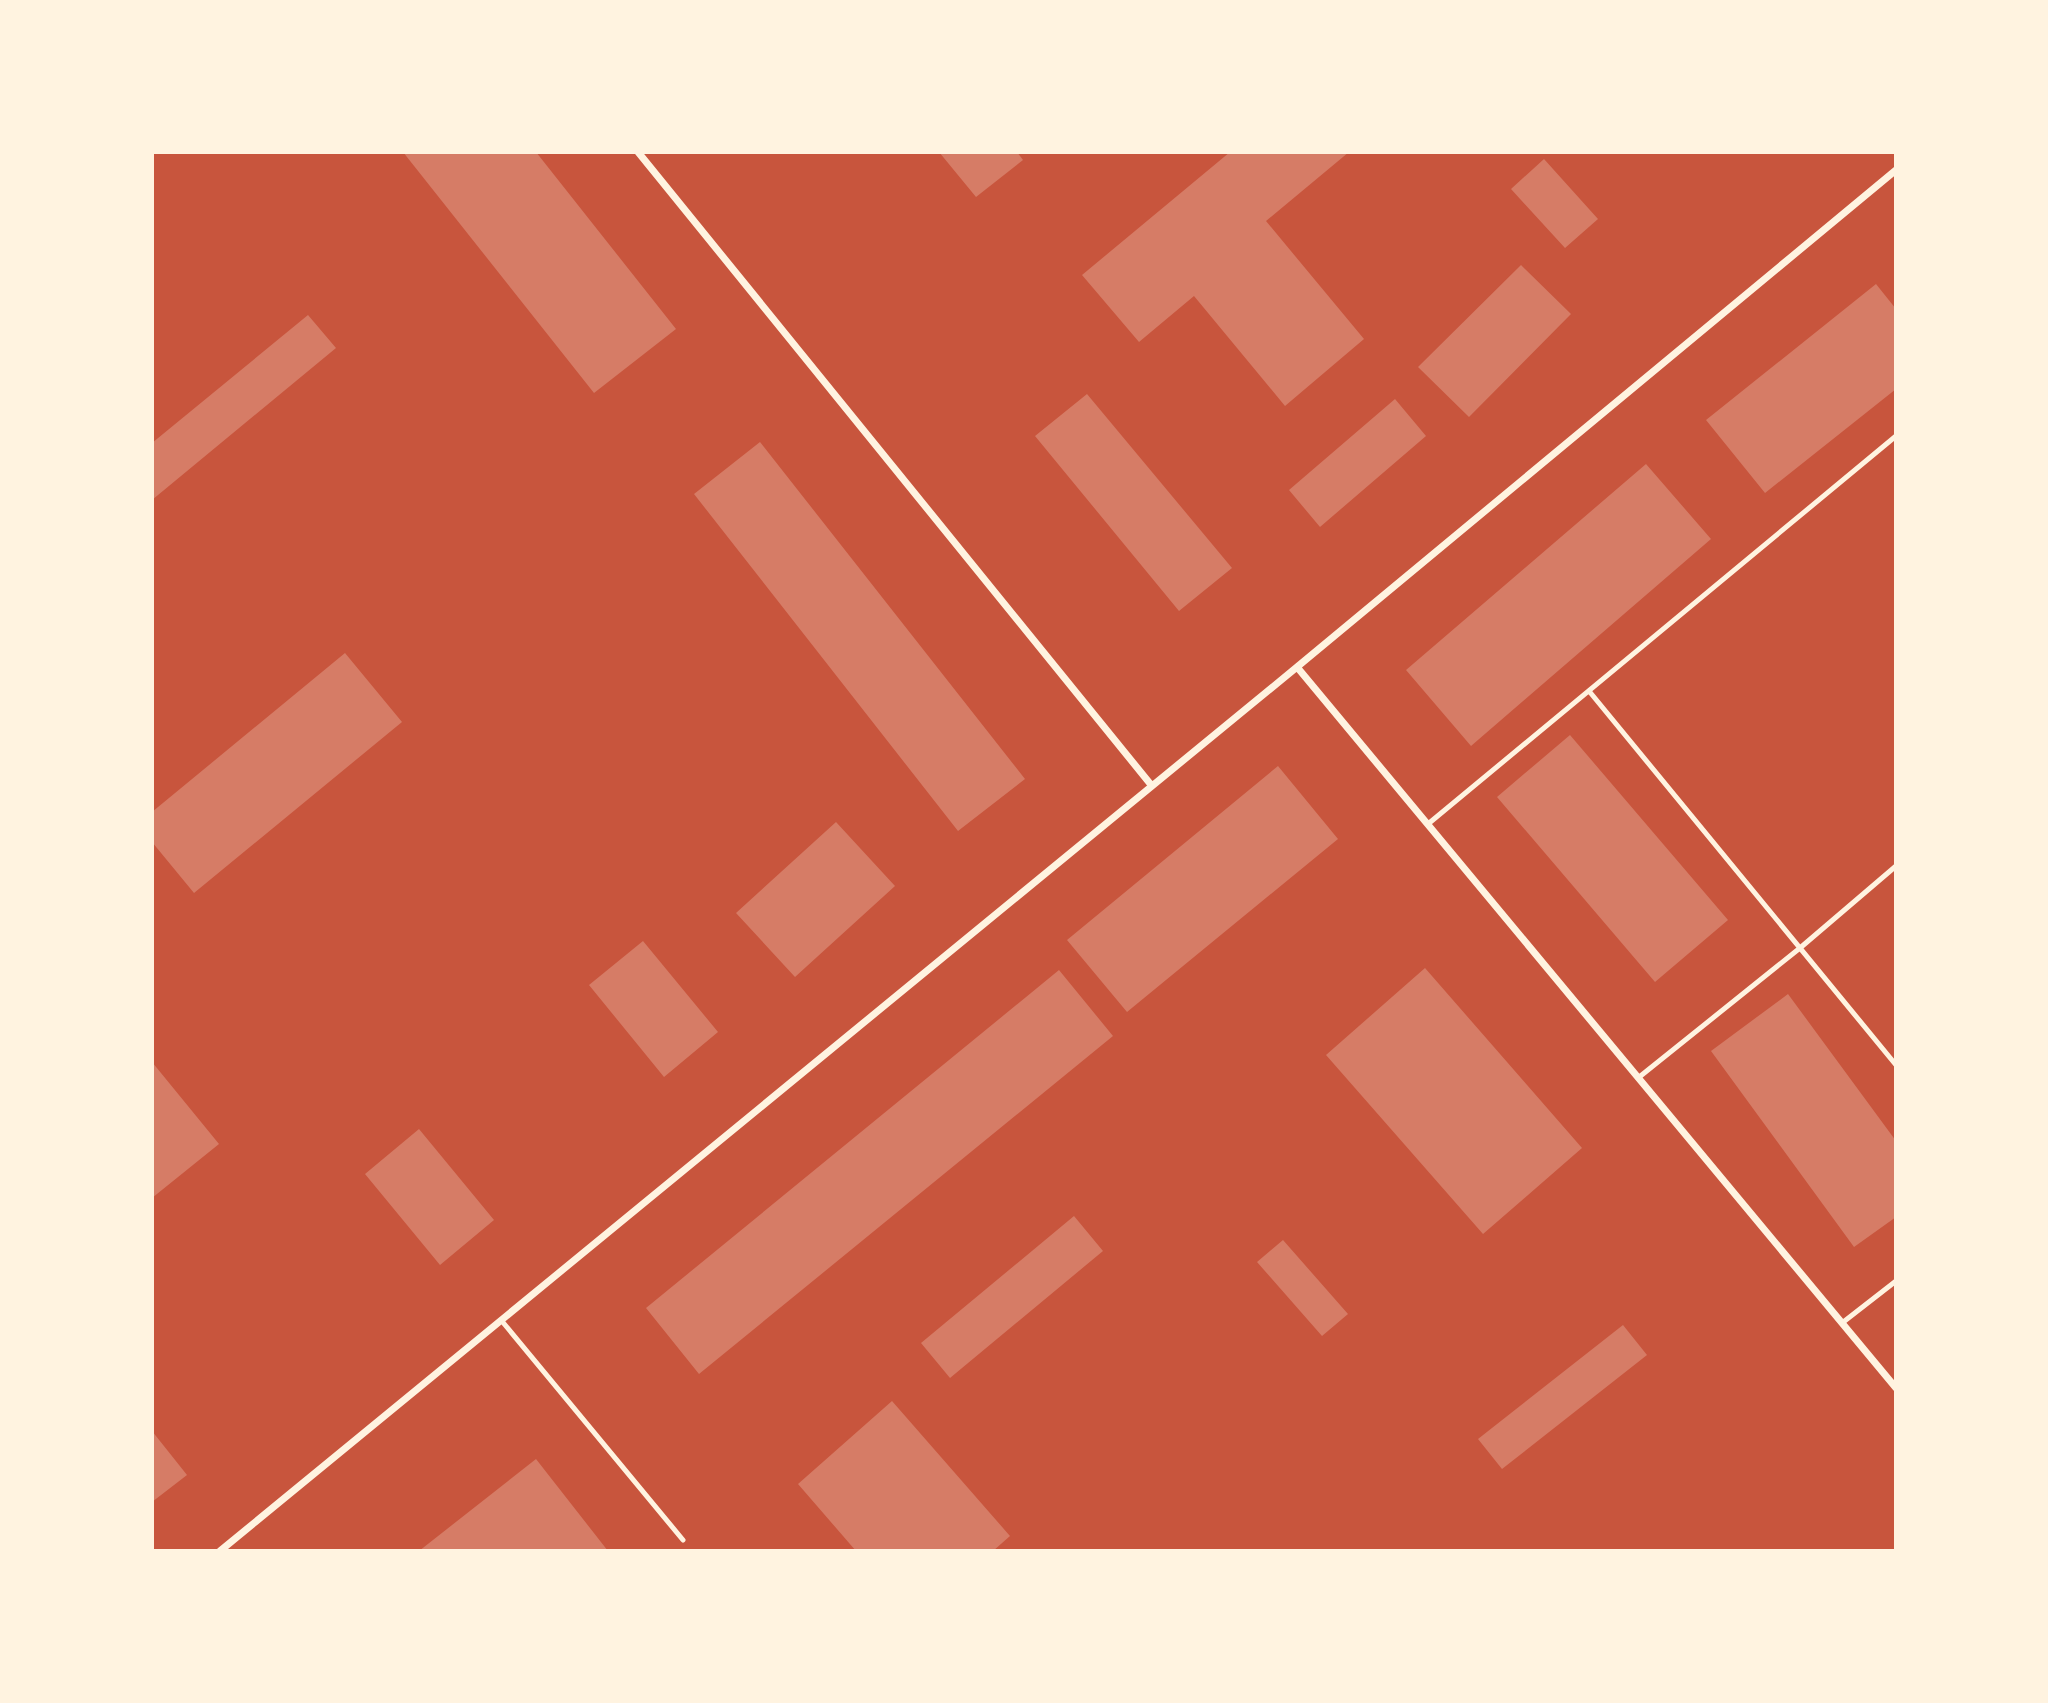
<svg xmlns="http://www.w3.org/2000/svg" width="2048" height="1703" viewBox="0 0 2048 1703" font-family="Rubik,sans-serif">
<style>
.building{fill:#d67c66}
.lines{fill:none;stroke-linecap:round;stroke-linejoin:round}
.service{stroke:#fff3e0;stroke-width:5}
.minor{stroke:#fff3e0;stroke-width:7}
</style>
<rect width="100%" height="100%" fill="#c8553d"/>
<path class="building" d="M403,152H536L676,329L594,393Z
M939,152H1017L1023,160L976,197Z
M1230,152H1349L1266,221L1364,339L1285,406L1194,296L1139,342L1082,275Z
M1544,159L1598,219L1565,248L1511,189Z
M1521,265L1571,314L1469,417L1418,367Z
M1876,284L1896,309V389L1765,493L1706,420Z
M308,315L336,348L152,500V443Z
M1087,394L1232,568L1179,611L1035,436Z
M1395,399L1426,436L1320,527L1289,490Z
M760,442L1025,779L958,831L694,494Z
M1646,464L1711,539L1471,746L1406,670Z
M345,653L402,722L194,893L152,842V812Z
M1570,735L1728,920L1655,982L1497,797Z
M1278,766L1338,839L1127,1012L1067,940Z
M836,822L895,886L795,977L736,913Z
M643,941L718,1032L664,1077L589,985Z
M1425,968L1582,1148L1483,1234L1326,1055Z
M1059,970L1113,1036L699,1374L646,1308Z
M1788,994L1896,1141V1217L1854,1247L1711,1051Z
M152,1062L219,1144L152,1198Z
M419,1129L494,1220L440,1265L365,1174Z
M1074,1216L1103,1251L950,1378L921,1343Z
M1283,1240L1348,1314L1322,1336L1257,1262Z
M1623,1325L1647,1355L1502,1469L1478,1439Z
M892,1401L1010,1536L993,1551H856L798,1484Z
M152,1431L187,1475L152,1502Z
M536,1459L608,1551H419Z"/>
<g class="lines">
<path class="service" d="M1589,691L1896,1065
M1428,824L1896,436
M1638,1078L1800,948L1896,866
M501,1320L683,1540
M1842,1323L1896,1281"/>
<path class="minor" d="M638,152L1152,786
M1297,667L1896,1388
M220,1551L1297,667L1896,170"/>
</g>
<rect width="2048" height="1703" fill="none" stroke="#fff3e0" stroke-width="308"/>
</svg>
